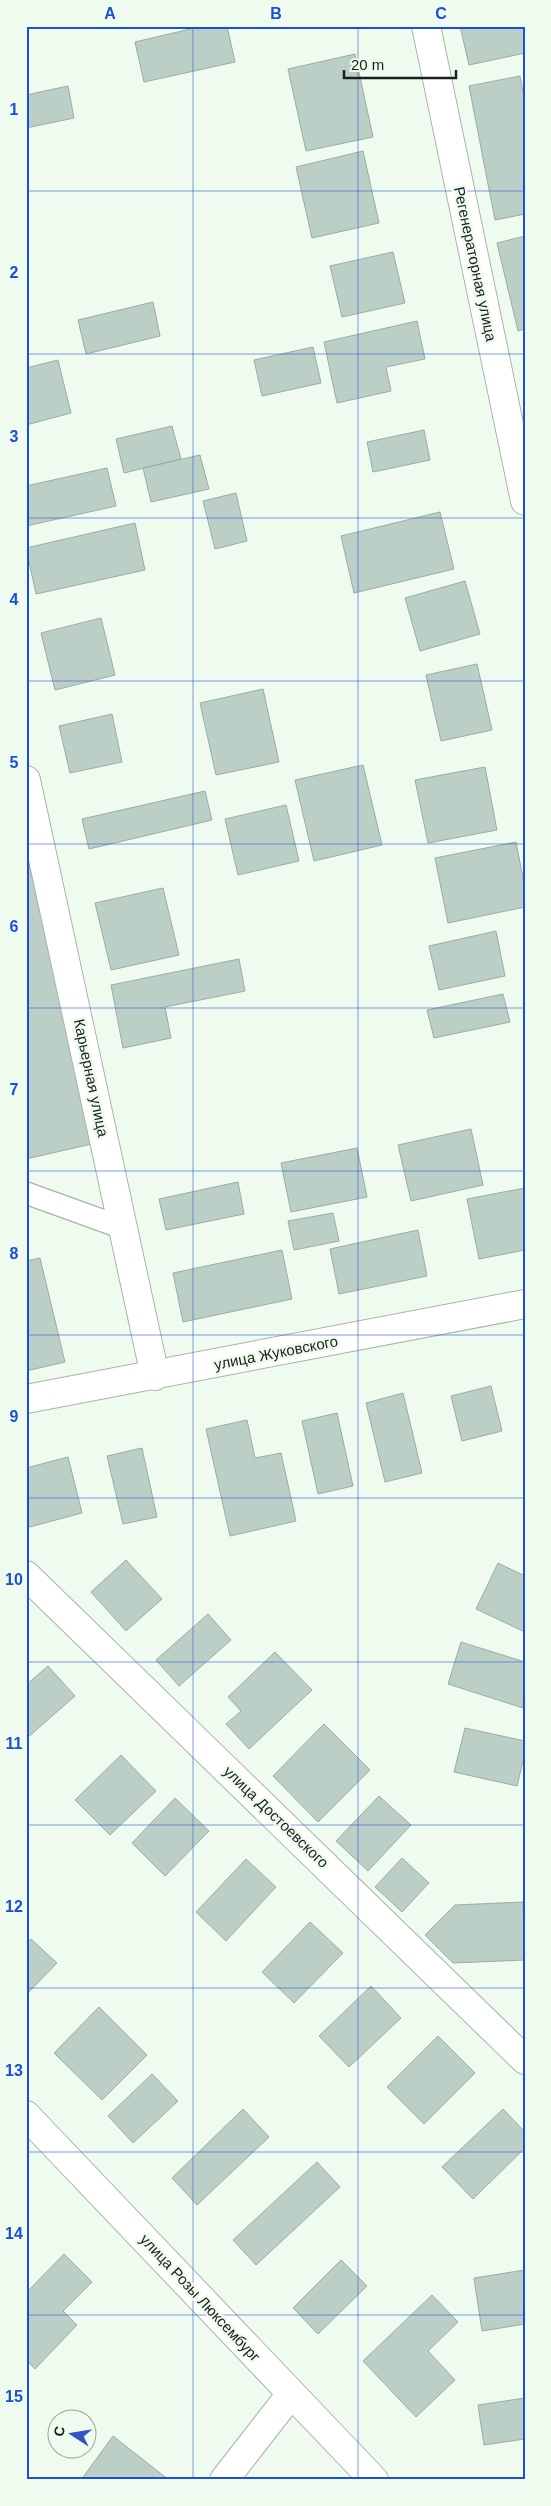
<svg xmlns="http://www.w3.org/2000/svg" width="551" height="2506" font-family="Arial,sans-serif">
  <rect width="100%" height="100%" fill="#eefbee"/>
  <!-- building -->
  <path fill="#bccfc7" stroke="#9aada5" d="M203 26H227L235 62 144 82 135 42Z
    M460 26H525V53L469 65Z
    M355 54 373 137 306 151 288 69Z
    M520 76 525 103V214L495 220 469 86Z
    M68 86 74 118 26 128V95Z
    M363 151 379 223 312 238 296 167Z
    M525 236V329L518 331 497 243Z
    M393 252 405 303 342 317 330 266Z
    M153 302 160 336 86 354 78 320Z
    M417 321 425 359 386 367 391 391 337 403 324 342Z
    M313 347 321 383 262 396 254 360Z
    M58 360 71 413 26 425V368Z
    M172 426 181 459 124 473 116 439Z
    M424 430 430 460 373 472 367 442Z
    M200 455 209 489 151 502 143 468Z
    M107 468 116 506 26 526V486Z
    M236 493 247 541 215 549 203 501Z
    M440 512 454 569 354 593 341 536Z
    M135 523 145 570 36 594 26 548Z
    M465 581 480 634 420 651 405 598Z
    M101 618 115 675 55 690 41 633Z
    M477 664 492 730 441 741 426 675Z
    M263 689 279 762 216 775 200 703Z
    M112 714 122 762 70 773 59 726Z
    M363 765 382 845 314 861 295 780Z
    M485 767 497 830 428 843 415 780Z
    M205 791 212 820 89 849 82 819Z
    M286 805 299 861 238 875 225 819Z
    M516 842 525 888V907L448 923 435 858Z
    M26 852 96 1143 26 1159Z
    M163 888 179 955 111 970 95 903Z
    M496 931 505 976 439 990 429 946Z
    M239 959 245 991 165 1007 171 1038 123 1048 111 985Z
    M503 994 510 1022 434 1038 427 1010Z
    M471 1129 483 1185 411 1201 398 1145Z
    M357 1148 367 1197 291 1212 281 1163Z
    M238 1182 244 1214 166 1230 159 1199Z
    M525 1188V1250L479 1259 467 1199Z
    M333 1213 339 1241 294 1250 288 1221Z
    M418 1230 427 1276 339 1294 330 1249Z
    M282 1250 292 1299 183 1322 173 1273Z
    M40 1258 65 1362 26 1371V1261Z
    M491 1386 502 1431 462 1441 451 1396Z
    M403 1393 422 1473 385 1482 366 1403Z
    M337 1413 353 1486 318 1494 302 1421Z
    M247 1420 255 1458 281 1453 296 1521 230 1536 206 1429Z
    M142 1448 157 1517 123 1524 107 1456Z
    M68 1457 82 1513 26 1528V1468Z
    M126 1560 162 1599 126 1631 91 1592Z
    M498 1563 525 1576V1632L476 1609Z
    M208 1614 231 1640 179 1686 156 1660Z
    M461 1642 525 1662 523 1708 448 1684Z
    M275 1652 312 1690 249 1749 226 1724 241 1711 228 1697Z
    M48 1666 75 1696 26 1739V1685Z
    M324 1724 370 1770 318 1822 273 1776Z
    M465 1728 525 1741V1753L517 1786 454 1772Z
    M121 1755 156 1791 110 1835 75 1800Z
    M379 1796 411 1825 368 1871 336 1841Z
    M175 1798 209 1831 165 1876 132 1843Z
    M402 1858 429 1883 402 1912 375 1887Z
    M246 1859 276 1887 226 1941 196 1912Z
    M523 1902 525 1960 453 1963 425 1935 455 1905Z
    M310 1922 343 1953 294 2003 262 1972Z
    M31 1939 57 1963 26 1995V1944Z
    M371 1986 401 2018 349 2067 319 2036Z
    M99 2007 147 2055 102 2100 54 2053Z
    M438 2036 475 2073 424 2124 387 2087Z
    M152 2074 178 2101 133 2143 108 2116Z
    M243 2109 269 2137 197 2205 172 2178Z
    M503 2109 525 2132V2148L473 2199 442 2167Z
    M317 2162 340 2187 256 2265 233 2240Z
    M64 2254 92 2282 63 2311 77 2325 35 2369 26 2360V2293Z
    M341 2260 367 2286 318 2334 293 2308Z
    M525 2270V2324L482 2331 474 2278Z
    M432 2295 458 2322 428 2351 455 2380 416 2417 363 2361Z
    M525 2398V2439L484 2445 478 2405Z
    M113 2436 169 2480H81Z"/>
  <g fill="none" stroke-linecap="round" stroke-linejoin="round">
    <!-- service casing -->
    <g stroke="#a8b5a8" stroke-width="24">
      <path id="service" d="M26 1193 123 1228"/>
    </g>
    <!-- minor casing -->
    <g stroke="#a8b5a8" stroke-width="30">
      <path id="minor" d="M426 26 525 501
        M26 780 155 1376
        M26 1399 525 1304
        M26 1575 525 2060
        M224 2480 291 2394"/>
    </g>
    <!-- tertiary casing -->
    <g stroke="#a8b5a8" stroke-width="30">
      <path id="tertiary" d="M26 2115 374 2480"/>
    </g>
    <!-- service -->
    <use href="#service" stroke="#fff" stroke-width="21"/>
    <!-- minor -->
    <use href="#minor" stroke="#fff" stroke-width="28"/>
    <!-- tertiary -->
    <use href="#tertiary" stroke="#fff" stroke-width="28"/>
  </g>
  <!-- grid -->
  <path fill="none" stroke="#1d4ed8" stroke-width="1" stroke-opacity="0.55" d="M193 26V2480M358 26V2480M26 191H525M26 354H525M26 518H525M26 681H525M26 844H525M26 1008H525M26 1171H525M26 1335H525M26 1498H525M26 1662H525M26 1825H525M26 1988H525M26 2152H525M26 2315H525"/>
  <g text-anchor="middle" stroke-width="5" stroke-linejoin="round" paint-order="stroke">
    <!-- street labels -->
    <g font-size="15" fill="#1c201c" stroke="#eefbee">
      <text transform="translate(475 264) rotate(78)" y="5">Регенераторная улица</text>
      <text transform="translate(91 1078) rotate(78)" y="5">Карьерная улица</text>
      <text transform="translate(276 1353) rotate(-11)" y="5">улица Жуковского</text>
      <text transform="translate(276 1817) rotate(44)" y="5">улица Достоевского</text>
      <text transform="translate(200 2298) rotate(47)" y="5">улица Розы Люксембург</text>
    </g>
  </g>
  <!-- border -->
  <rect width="551" height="2506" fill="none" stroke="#eefbee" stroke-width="55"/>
  <!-- north arrow -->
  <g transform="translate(72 2434) rotate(282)"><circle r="24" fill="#eefbee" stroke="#9aa39a"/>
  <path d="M0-4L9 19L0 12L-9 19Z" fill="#3554c5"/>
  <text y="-8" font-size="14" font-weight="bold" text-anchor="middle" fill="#1c201c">С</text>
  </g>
  <!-- scale -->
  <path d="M344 70v8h112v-8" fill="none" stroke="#1c201c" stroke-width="2.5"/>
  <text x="351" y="70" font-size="15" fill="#1c201c" stroke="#eefbee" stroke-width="4" paint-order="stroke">20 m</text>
  <rect x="28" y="28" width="496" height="2450" fill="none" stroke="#1d4ed8" stroke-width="2"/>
  <g font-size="16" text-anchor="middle" font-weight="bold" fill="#1d4ed8">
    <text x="110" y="19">A</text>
    <text x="276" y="19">B</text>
    <text x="441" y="19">C</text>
    <text x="14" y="115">1</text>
    <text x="14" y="278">2</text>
    <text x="14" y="442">3</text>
    <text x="14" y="605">4</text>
    <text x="14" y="768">5</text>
    <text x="14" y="932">6</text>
    <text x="14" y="1095">7</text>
    <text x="14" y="1259">8</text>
    <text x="14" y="1422">9</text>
    <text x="14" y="1585">10</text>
    <text x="14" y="1749">11</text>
    <text x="14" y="1912">12</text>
    <text x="14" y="2076">13</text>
    <text x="14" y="2239">14</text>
    <text x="14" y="2402">15</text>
  </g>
</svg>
